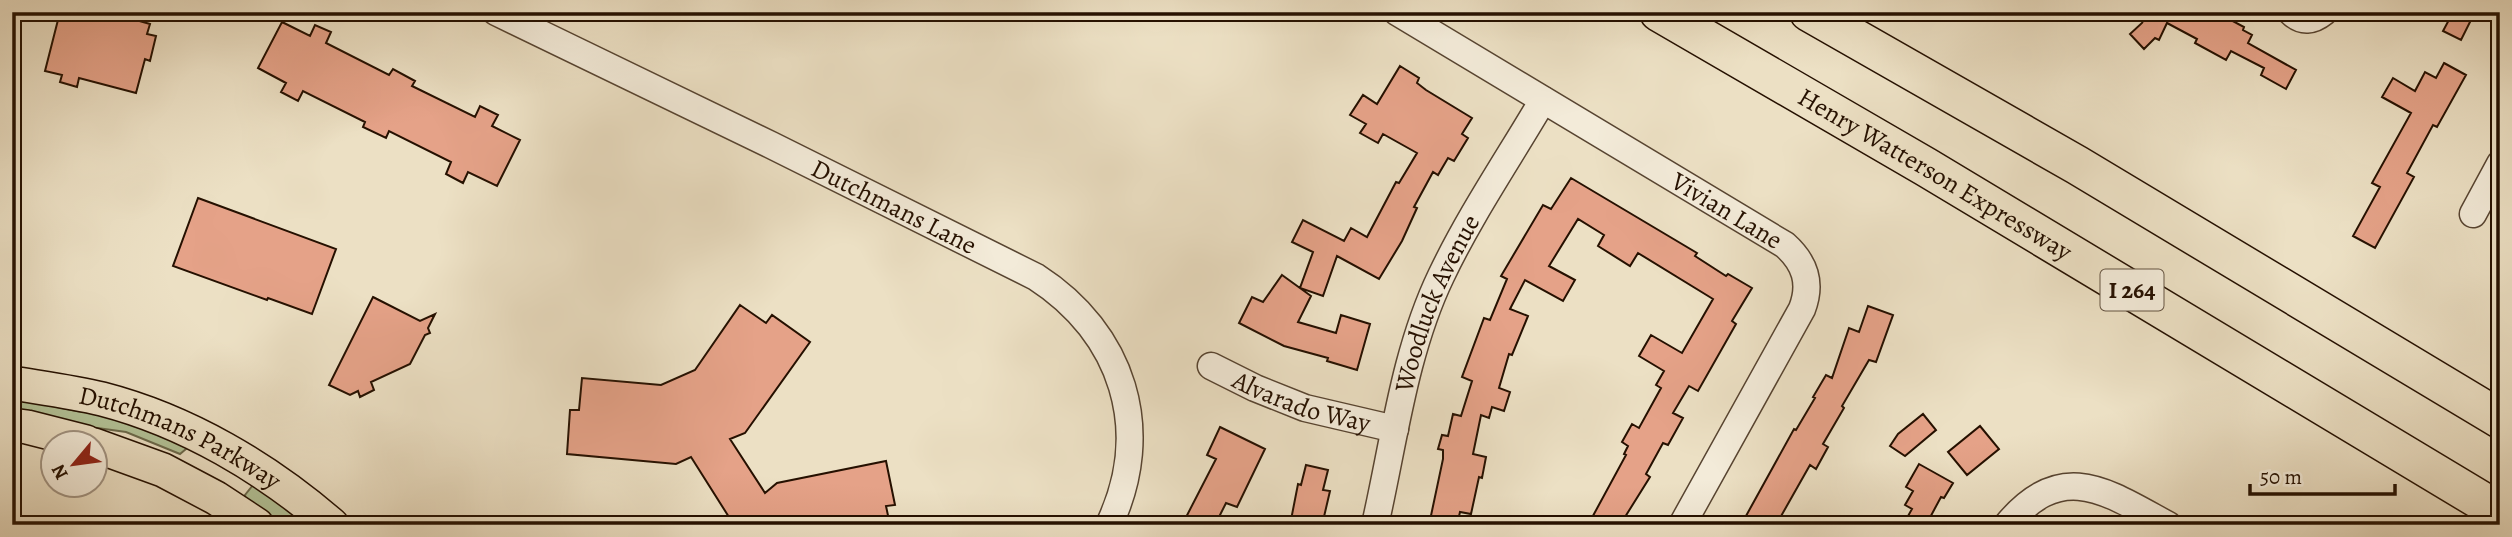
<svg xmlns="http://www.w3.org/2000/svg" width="2512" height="537" font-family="Alegreya,serif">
  <rect width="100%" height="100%" fill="#ece0c4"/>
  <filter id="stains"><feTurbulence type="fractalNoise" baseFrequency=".00286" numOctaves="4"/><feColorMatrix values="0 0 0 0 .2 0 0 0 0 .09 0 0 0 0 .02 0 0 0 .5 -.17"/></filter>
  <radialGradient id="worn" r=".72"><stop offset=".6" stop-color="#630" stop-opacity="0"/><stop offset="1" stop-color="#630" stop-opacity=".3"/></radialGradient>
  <!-- green -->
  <path fill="#b3c398" stroke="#6c6a4c" stroke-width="2" d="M12 398 77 411 114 416 187 445 186 449 180 454 126 432 83 426 12 412Z
    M253 485 315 525H277L246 502 245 495Z"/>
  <!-- building -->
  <path fill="#e5a288" stroke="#251000" stroke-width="2" d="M60 12H131L129 18 150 24 147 34 156 36 150 61 145 59 136 93 79 78 77 87 60 82 62 75 45 71Z
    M2148 12H2216L2244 27 2243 30 2252 35 2248 43 2296 70 2286 89 2261 75 2264 68 2231 51 2226 60 2195 43 2197 39 2167 23 2159 40 2155 38 2144 49 2130 34 2142 23Z
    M2457 12H2475L2461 40 2443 31 2451 16 2454 18Z
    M282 22 310 36 315 25 331 32 326 43 389 75 393 69 415 81 412 86 475 117 480 106 498 115 492 126 520 140 497 186 468 172 463 183 446 174 451 162 389 131 386 138 363 127 365 122 303 91 298 101 281 92 286 83 258 68Z
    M2444 63 2466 75 2437 127 2433 125 2407 173 2414 177 2375 248 2353 236 2380 187 2372 183 2411 113 2382 97 2393 78 2415 91 2425 72 2436 78Z
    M1400 66 1419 78 1417 83 1426 90 1472 118 1462 134 1468 138 1454 161 1448 158 1438 175 1433 172 1414 207 1417 208 1402 241 1379 279 1337 256 1323 296 1300 288 1313 252 1292 242 1303 220 1344 241 1351 228 1367 237 1396 182 1399 183 1417 153 1383 134 1378 143 1360 133 1366 124 1350 115 1363 95 1377 104Z
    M1571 178 1697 253 1695 256 1726 276 1728 274 1752 288 1732 321 1736 324 1698 391 1689 386 1673 413 1683 418 1668 445 1663 443 1646 474 1650 477 1620 525H1588L1626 455 1624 454 1628 446 1622 442 1632 424 1639 428 1661 388 1656 385 1664 371 1639 356 1651 335 1682 353 1713 299 1638 253 1630 266 1598 246 1604 235 1578 219 1549 266 1575 280 1563 301 1525 280 1510 309 1528 316 1512 355 1509 354 1499 388 1510 392 1504 411 1492 407 1489 418 1481 415 1473 454 1486 457 1482 478 1479 477 1471 514 1460 512 1457 525H1429L1443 459V450L1438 449 1442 435 1448 436 1453 414 1461 416 1472 381 1462 377 1484 318 1490 320 1507 279 1501 276 1543 205 1551 209Z
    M198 198 336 249 312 314 268 298 267 300 173 266Z
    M1282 275 1311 296 1298 322 1336 333 1341 315 1370 324 1357 370 1327 361 1328 358 1284 346 1239 323 1252 297 1263 302Z
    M373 297 420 321 435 314 428 328 430 333 425 335 410 364 371 382 374 390 360 397 358 391 350 395 329 385Z
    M740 305 766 323 772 315 810 342 745 433 730 439 765 493 777 483 886 461 895 505 886 506 890 525H734L691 457 676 464 567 454 570 410H579L582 378 661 385 695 370Z
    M1868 306 1893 315 1876 362 1869 360 1842 406 1844 408 1823 444 1828 447 1816 469 1810 465 1776 525H1741L1794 429 1796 430 1815 398 1813 397 1826 375 1832 378 1849 328 1859 332Z
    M1923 414 1936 430 1905 456 1890 446 1898 434Z
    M1980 426 1999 449 1967 475 1948 452Z
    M1220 427 1265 449 1237 507 1226 503 1215 525H1182L1216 459 1207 455Z
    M1919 464 1953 483 1944 498 1941 497 1926 525H1903L1912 509 1905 505 1913 491 1906 487Z
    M1306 465 1328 470 1323 490 1330 491 1323 521 1319 520 1318 525H1290L1298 484 1301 485Z"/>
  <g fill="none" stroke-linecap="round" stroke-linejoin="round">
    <!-- minor casing -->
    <g stroke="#574431" stroke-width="29">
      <g id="minor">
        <path id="s1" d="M496 12 771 145 1036 277C1123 333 1154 430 1109 525"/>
        <path id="s2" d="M1397 12 1785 245C1805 263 1812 283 1802 309L1682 525"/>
        <path d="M2291 12C2302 23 2313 21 2324 12"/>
        <path d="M2473 214 2500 164"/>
        <path id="s3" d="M1211 366 1255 388 1305 408 1395 429"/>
        <path id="s4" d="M1375 525C1394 442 1404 353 1441 276 1470 215 1509 158 1543 100"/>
        <path d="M2007 525C2062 458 2107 492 2168 525"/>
      </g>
    </g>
    <!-- major casing -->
    <g stroke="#251000" stroke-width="36">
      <g id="major">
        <path id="s5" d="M12 383C42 388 73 392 102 399 187 421 266 468 332 525"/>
        <path d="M12 425 27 427 86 442"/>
        <path d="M94 445 163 470 216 498 257 525"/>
      </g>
    </g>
    <!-- highway casing -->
    <g stroke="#251000" stroke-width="41">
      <g id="highway">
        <path id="s6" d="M1659 12 1926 167 2500 512"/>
        <path d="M1809 12 2077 165 2500 419"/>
      </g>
    </g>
    <!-- minor -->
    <use href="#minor" stroke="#f3ebd9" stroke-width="26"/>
    <!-- major -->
    <use href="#major" stroke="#ece0c4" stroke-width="33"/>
    <!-- highway -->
    <use href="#highway" stroke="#ece0c4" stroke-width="38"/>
  </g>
  <g text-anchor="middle" stroke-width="5" stroke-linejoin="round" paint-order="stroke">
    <!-- shield labels -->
    <rect fill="#f3ebd9" stroke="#635241" stroke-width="2" x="2100.5" y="269.5" width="63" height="41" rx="5"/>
    <g font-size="24" font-weight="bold" fill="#251000">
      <text x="2132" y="298">I 264</text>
    </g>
    <!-- street labels -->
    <g font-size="26" fill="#251000" stroke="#f3ebd9">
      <text dy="9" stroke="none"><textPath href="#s6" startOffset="320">Henry Watterson Expressway</textPath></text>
      <text dy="9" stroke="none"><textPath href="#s1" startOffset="443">Dutchmans Lane</textPath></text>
      <text dy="9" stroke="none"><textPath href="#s2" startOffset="385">Vivian Lane</textPath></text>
      <text dy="9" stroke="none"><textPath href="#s4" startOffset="231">Woodluck Avenue</textPath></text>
      <text dy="9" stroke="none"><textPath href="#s3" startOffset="98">Alvarado Way</textPath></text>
      <text dy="9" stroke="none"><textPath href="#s5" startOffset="178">Dutchmans Parkway</textPath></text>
    </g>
  </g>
  <!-- margin -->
  <rect width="2512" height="537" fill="none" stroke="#ece0c4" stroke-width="42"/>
  <rect x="14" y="14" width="2484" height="509" fill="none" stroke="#251000" stroke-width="3.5"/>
  <rect x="21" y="21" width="2470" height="495" fill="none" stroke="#251000" stroke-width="2"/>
  <!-- north arrow -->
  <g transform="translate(74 464) rotate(241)"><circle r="33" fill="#f3ebd9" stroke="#a19382" stroke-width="2"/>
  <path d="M0-5L12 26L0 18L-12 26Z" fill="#8f2418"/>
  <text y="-10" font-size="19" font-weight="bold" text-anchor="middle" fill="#251000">N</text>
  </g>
  <!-- scale -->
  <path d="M2250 484v10h145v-10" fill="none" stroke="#251000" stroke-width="3.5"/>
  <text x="2260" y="484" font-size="21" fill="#251000" stroke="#f3ebd9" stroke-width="5" paint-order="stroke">50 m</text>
  <rect width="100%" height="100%" filter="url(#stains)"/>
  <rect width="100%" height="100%" fill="url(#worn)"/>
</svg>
